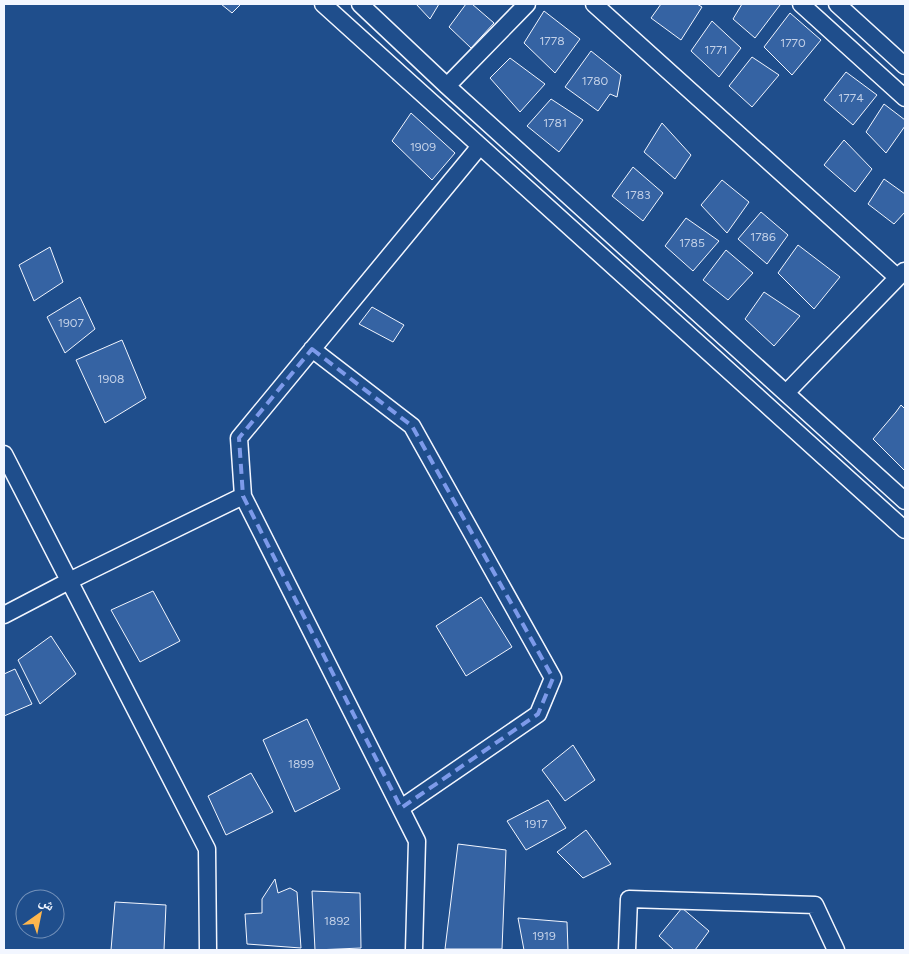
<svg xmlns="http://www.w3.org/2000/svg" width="909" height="954" font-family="Figtree,'Noto Naskh Arabic',sans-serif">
  <rect width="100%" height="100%" fill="#1f4e8c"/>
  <!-- building -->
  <path fill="#3563a3" stroke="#f2f6ff" d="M221 4H241L232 13Z
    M416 4H439L430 19Z
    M466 4H472L494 23 471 48 449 27Z
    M661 4H697L702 7 681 40 651 18Z
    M742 4H777L780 5 755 38 733 19Z
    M544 11 580 39 555 73 524 43Z
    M790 13 821 40 792 75 764 47Z
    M712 21 741 48 719 77 691 51Z
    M591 51 621 75 617 97 610 94 598 111 565 87Z
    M752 57 779 75 752 107 729 86Z
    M510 58 545 84 520 112 490 78Z
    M846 72 877 95 853 125 824 100Z
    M551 99 583 120 559 152 527 126Z
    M884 104 905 120V126L886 153 866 132Z
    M411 113 455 153 432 180 392 141Z
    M662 123 691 155 675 179 644 152Z
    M844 140 872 169 855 192 824 165Z
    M633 167 663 193 643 221 612 196Z
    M884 179 905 194V212L894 224 868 204Z
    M722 180 749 202 727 233 701 205Z
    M761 212 788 235 767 264 738 239Z
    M686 218 719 241 693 271 665 246Z
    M798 245 840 277 814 309 778 273Z
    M50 247 63 282 34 301 19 265Z
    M726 250 753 273 728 300 703 280Z
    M764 292 800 316 774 346 745 319Z
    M80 297 95 329 65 353 47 317Z
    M372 307 404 325 393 342 359 324Z
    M122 340 146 398 105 423 76 360Z
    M901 405 905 409V471L873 439 896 412Z
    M153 591 180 641 140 662 111 610Z
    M481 597 512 647 466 676 436 626Z
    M51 636 76 674 40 704 18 660Z
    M15 669 32 704 4 716V674Z
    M307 719 340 789 295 812 263 740Z
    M573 745 595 780 565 801 542 770Z
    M251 773 273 812 226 835 208 796Z
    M548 800 566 828 526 850 507 821Z
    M586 830 611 864 583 878 557 852Z
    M458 844 506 850 502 949H445Z
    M275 879 278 893 290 888 297 892 301 948 247 944 245 914 262 913V899Z
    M312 891 360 893 361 948 315 950Z
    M115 902 166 905 164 950H111Z
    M682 908 709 931 695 950H674L659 936Z
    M518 918 567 922 568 950H524Z"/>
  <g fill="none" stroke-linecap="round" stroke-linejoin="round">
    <!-- street casing -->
    <g stroke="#f2f6ff" stroke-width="19">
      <path id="street" d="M323 4 905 530
        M360 4 447 86 905 501
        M594 4 897 277
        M801 4 905 98
        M837 4 905 66
        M447 86 527 4
        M312 349 412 426 553 678 538 714 401 808
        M786 393 904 271
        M4 454 207 849 208 950
        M243 496 239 438 480 146
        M4 615 69 581 243 496 417 841 414 950
        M627 950 629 899 815 905 836 950"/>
    </g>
    <!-- street -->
    <use href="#street" stroke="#1f4e8c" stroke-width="16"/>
  </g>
  <!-- marked area -->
  <path fill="none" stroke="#7d9aea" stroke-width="4" stroke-dasharray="10 6" stroke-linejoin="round" d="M312 349 412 426 553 678 538 714 401 808 243 496 239 438Z"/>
  <g text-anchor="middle" stroke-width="4" stroke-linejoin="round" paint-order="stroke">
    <!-- number labels -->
    <g font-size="12" fill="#c3d1e8">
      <text x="552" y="45">1778</text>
      <text x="793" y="47">1770</text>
      <text x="716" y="54">1771</text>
      <text x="595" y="85">1780</text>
      <text x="851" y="102">1774</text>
      <text x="555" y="127">1781</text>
      <text x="423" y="151">1909</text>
      <text x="638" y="199">1783</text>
      <text x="763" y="241">1786</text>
      <text x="692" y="247">1785</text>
      <text x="71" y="327">1907</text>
      <text x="111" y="383">1908</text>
      <text x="301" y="768">1899</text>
      <text x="536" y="828">1917</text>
      <text x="337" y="925">1892</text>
      <text x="544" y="940">1919</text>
    </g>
  </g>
  <!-- border -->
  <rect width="909" height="954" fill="none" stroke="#f2f6ff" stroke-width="10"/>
  <!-- north arrow -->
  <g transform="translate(40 914) rotate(33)"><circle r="24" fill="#1f4e8c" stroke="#7391ba"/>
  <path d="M0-4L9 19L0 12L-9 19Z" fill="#ffb74d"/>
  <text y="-8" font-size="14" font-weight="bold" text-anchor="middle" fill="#f2f6ff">ش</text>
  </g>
</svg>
